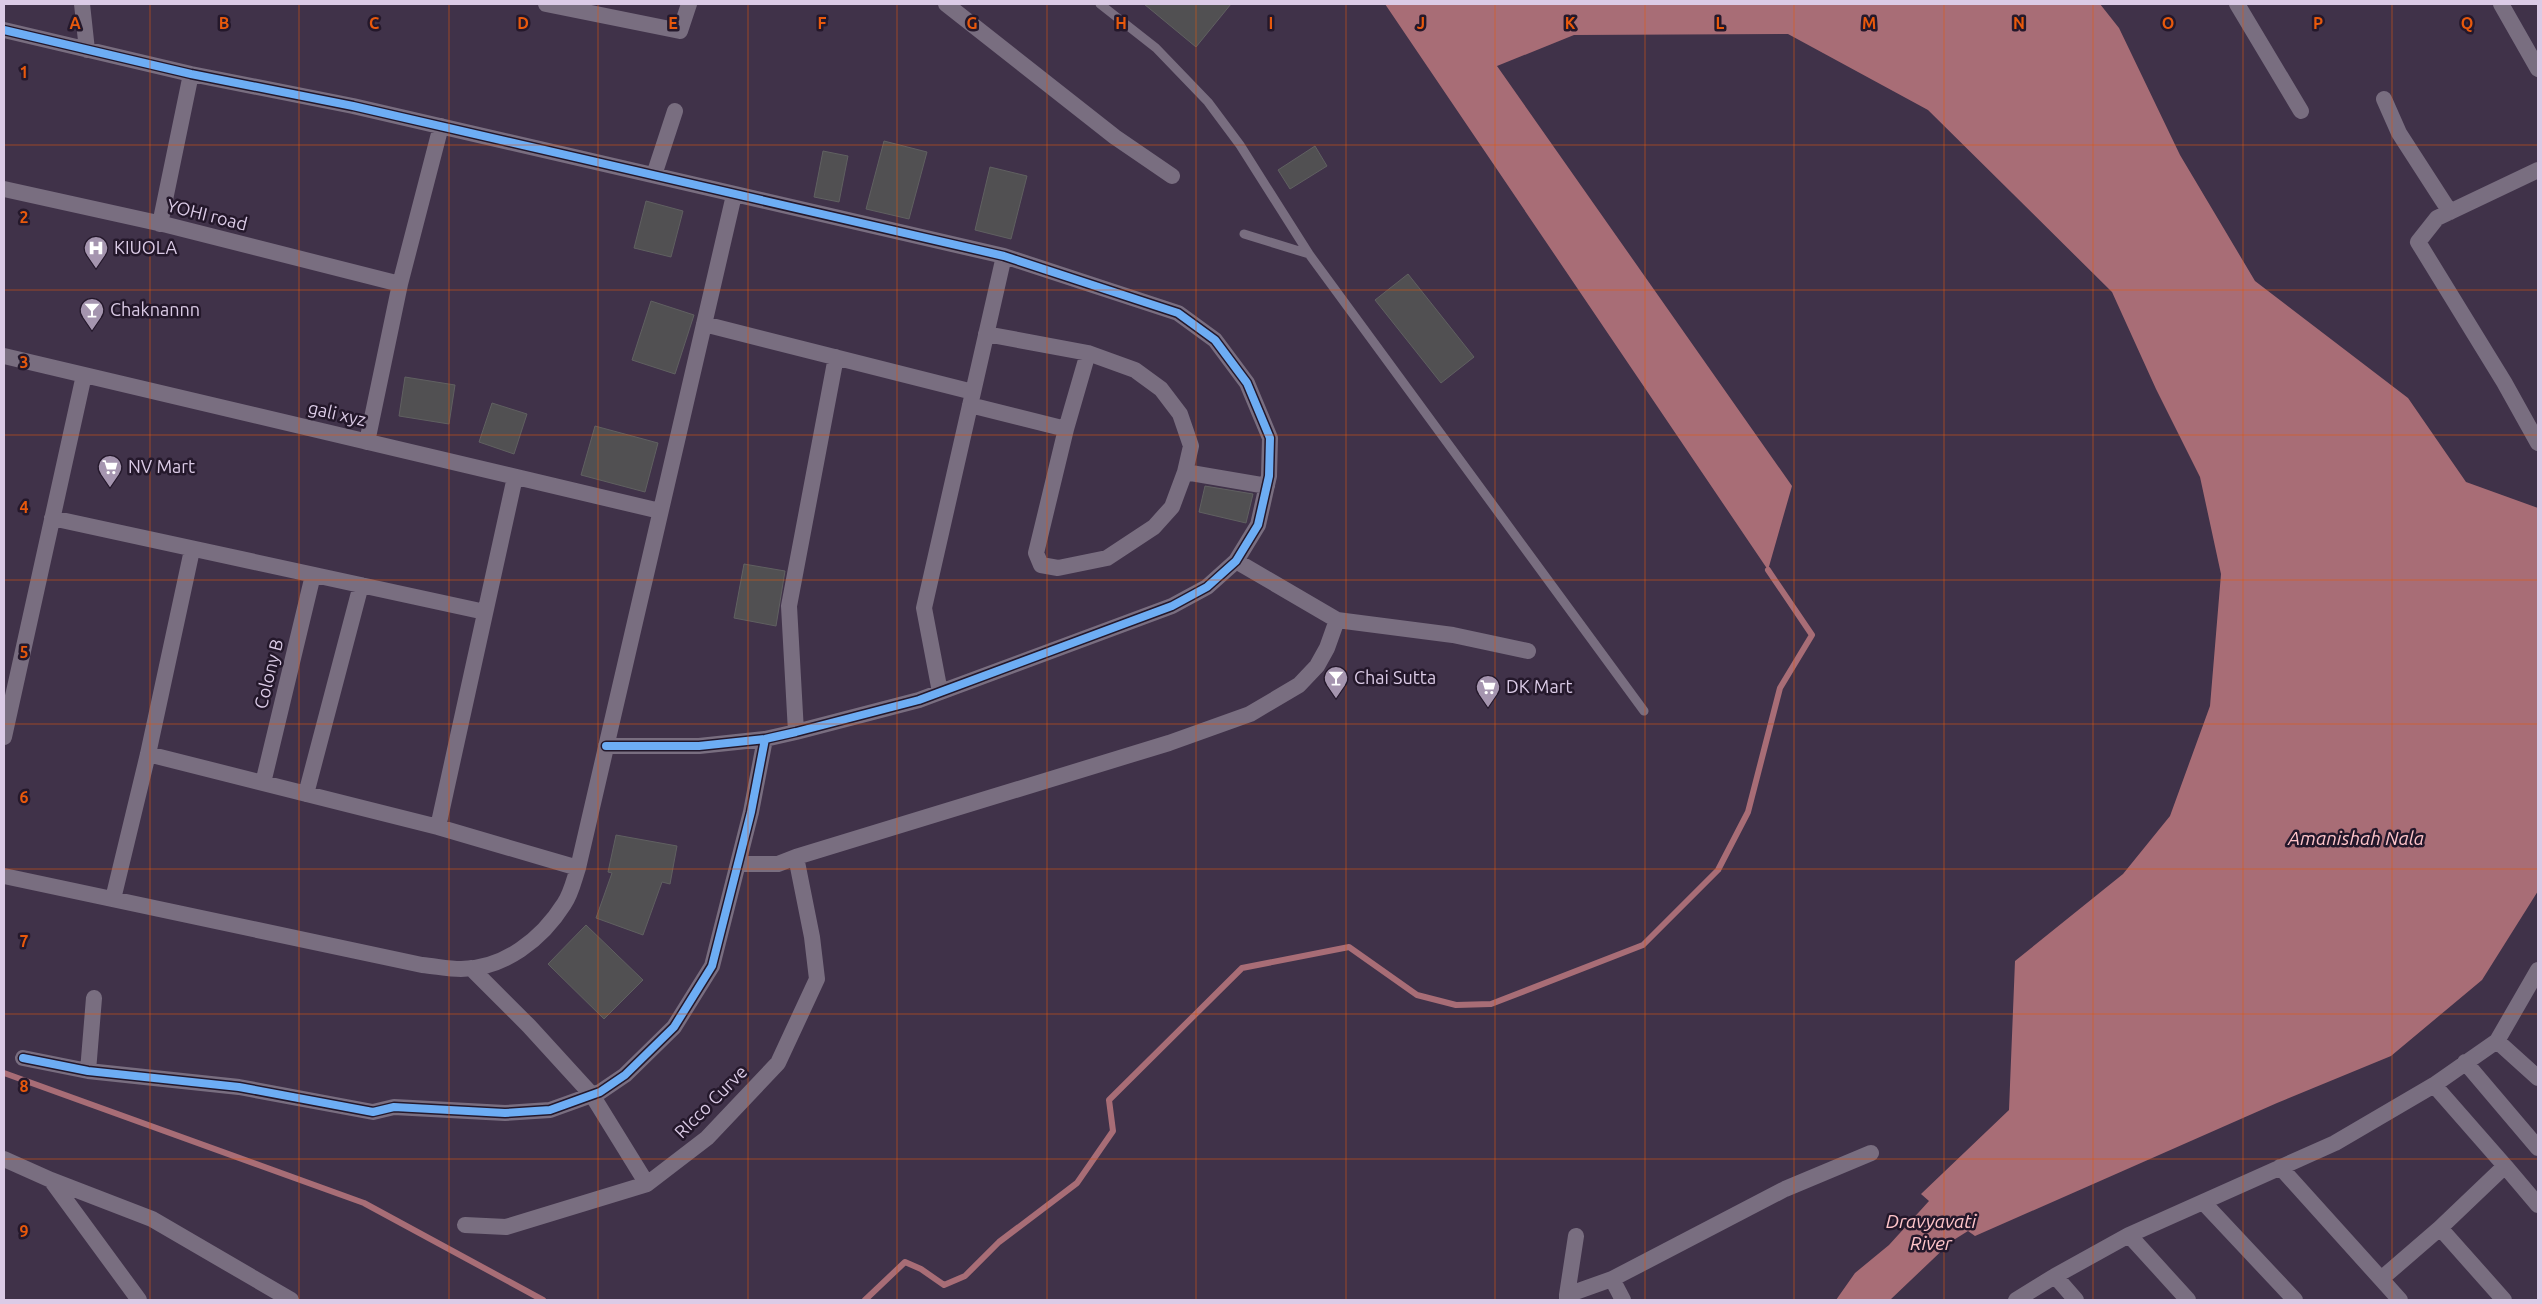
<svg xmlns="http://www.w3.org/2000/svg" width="2542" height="1304" font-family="Ubuntu,sans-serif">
  <rect width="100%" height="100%" fill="#403249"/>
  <!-- water -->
  <path fill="#a86d76" d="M1385 4H2100L2119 28 2180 155 2255 281 2408 398 2466 482 2538 508V891L2482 980 2391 1056 2277 1103 1975 1236 1968 1231 1952 1241 1890 1300H1836L1855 1273 1889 1245 1929 1201 1921 1194 2009 1110 2015 961 2123 874 2170 816 2210 706 2221 574 2200 477 2156 389 2112 292 1928 110 1788 34 1574 35 1497 66 1792 486 1768 570Z"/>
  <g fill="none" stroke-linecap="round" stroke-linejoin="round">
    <!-- stream -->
    <path stroke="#a86d76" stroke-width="6" d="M4 1073 364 1203 543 1300
      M865 1300 905 1262 921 1269 944 1285 965 1276 999 1242 1077 1183 1113 1131 1109 1100 1242 968 1349 947 1417 995 1456 1005 1491 1004 1643 945 1718 870 1748 812 1780 688 1812 635 1768 570"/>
  </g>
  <!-- building -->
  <path fill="#515052" stroke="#606061" d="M1144 4H1231L1196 47Z
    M884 141 927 152 909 219 866 209Z
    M1315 146 1327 166 1290 189 1278 170Z
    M823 151 848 156 839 202 814 197Z
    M990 167 1027 176 1011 239 975 230Z
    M646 201 683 211 671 257 634 248Z
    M1408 274 1474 357 1441 383 1375 300Z
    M651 301 694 315 675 374 632 360Z
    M405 377 455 385 449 424 399 416Z
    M492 403 527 414 514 454 479 442Z
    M595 426 658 443 645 492 581 475Z
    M1205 486 1253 494 1246 523 1199 512Z
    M744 564 785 571 776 626 734 618Z
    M616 835 677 846 670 884 662 882 643 935 596 918 612 873 608 872Z
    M586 925 643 980 604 1019 548 964Z"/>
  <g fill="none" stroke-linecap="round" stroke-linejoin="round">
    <!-- service -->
    <path stroke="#796e80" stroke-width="9" d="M1100 4 1156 48 1208 102 1240 145 1309 254 1644 711
      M1244 234 1309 254"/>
    <!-- minor -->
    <path stroke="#796e80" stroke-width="16" d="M82 4 87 50
      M546 4 680 31 689 4
      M946 4 1115 137 1172 176
      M2237 4 2301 111
      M2501 4 2538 69
      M4 30 191 74 353 106 1004 256 1178 313 1215 340 1247 383 1270 438 1269 476 1258 525 1236 561 1207 587 1172 606 919 700 796 732 765 739 699 746H606
      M2384 99 2399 133 2450 212
      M2538 170 2437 218 2418 242 2504 382 2538 443
      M654 175 675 111
      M4 189 167 225 400 284
      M160 224 191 74
      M704 324 973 392
      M4 356 660 511
      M970 405 1066 429 1036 553 1041 565 1058 568 1107 558 1154 527 1172 507 1185 472 1191 446 1180 414 1161 389 1135 370 1088 353 986 334
      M1066 429 1088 353
      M367 442 400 284 441 126
      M1185 472 1267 486
      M52 518 485 612
      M1236 561 1337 620 1453 635 1528 651
      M940 692 924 608 1004 256
      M796 732 789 606 836 357
      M4 737 84 375
      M148 754 438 827 578 868
      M263 783 313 575
      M306 794 361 585
      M438 827 515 477
      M739 864H778L796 857 1169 743 1250 714 1299 685 1317 666 1327 648 1337 620
      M4 876 422 965C435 966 448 969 461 969 504 969 542 939 564 904 571 894 574 880 578 868L734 195
      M113 899 148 754 192 550
      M471 968 529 1026 592 1095 647 1184
      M2497 1041 2538 1078
      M23 1058 88 1071 239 1087 373 1112 394 1107 505 1113 550 1110 600 1092 625 1075 674 1027 712 966 751 812 765 739
      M2465 1062 2538 1148
      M88 1071 94 998
      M2434 1085 2505 1166
      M4 1159 51 1180 152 1219 291 1300
      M2280 1167 2400 1300
      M51 1180 139 1300
      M2203 1202 2295 1300
      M465 1225 506 1227 647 1184 707 1138 778 1063 817 979 812 937 796 857
      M2440 1228 2504 1300
      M1612 1279 1623 1300
      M2381 1279 2440 1228 2505 1166 2538 1205
      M1567 1295 1576 1236
      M1567 1300V1295L1612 1279 1785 1189 1871 1153
      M2016 1300 2055 1276
      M2076 1300 2055 1276 2129 1235
      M2188 1300 2129 1235 2335 1143 2434 1085 2497 1041 2538 970"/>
    <!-- cycleway casing -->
    <g stroke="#24182b" stroke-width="11">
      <path id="cycleway" d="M4 30 191 74 353 106 1004 256 1178 313 1215 340 1247 383 1270 438 1269 476 1258 525 1236 561 1207 587 1172 606 919 700 796 732 765 739 699 746H606
        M23 1058 88 1071 239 1087 373 1112 394 1107 505 1113 550 1110 600 1092 625 1075 674 1027 712 966 751 812 765 739"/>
    </g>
    <!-- cycleway -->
    <use href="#cycleway" stroke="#6dadf4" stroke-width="8"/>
  </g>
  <!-- grid -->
  <path fill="none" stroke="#e8590c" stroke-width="1" stroke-opacity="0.55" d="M150 4V1300M299 4V1300M449 4V1300M598 4V1300M748 4V1300M897 4V1300M1047 4V1300M1196 4V1300M1346 4V1300M1495 4V1300M1645 4V1300M1794 4V1300M1944 4V1300M2093 4V1300M2243 4V1300M2392 4V1300M4 145H2538M4 290H2538M4 435H2538M4 580H2538M4 724H2538M4 869H2538M4 1014H2538M4 1159H2538"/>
  <!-- icons -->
  <defs>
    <g id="hospital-pin" transform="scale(1.25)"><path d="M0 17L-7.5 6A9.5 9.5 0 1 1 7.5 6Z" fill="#a595af" stroke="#24182b"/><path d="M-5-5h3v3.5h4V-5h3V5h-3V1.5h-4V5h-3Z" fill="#fff"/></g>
    <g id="bar-pin" transform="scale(1.25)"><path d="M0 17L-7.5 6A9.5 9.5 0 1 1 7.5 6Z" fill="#a595af" stroke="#24182b"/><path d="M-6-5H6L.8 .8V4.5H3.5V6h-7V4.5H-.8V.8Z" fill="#fff"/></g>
    <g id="supermarket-pin" transform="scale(1.25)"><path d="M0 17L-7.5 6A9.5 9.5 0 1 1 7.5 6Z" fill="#a595af" stroke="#24182b"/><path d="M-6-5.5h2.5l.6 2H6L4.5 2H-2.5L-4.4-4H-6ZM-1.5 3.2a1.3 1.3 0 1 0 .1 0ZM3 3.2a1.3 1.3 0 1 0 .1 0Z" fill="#fff"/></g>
  </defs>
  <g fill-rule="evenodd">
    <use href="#hospital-pin" x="96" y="248"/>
    <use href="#bar-pin" x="92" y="310"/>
    <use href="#supermarket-pin" x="110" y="467"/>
    <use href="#bar-pin" x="1336" y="678"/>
    <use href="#supermarket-pin" x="1488" y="687"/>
  </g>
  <g text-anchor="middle" stroke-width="5" stroke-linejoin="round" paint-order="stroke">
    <!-- street labels -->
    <g font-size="18" fill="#dbcbe6" stroke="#24182b">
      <text transform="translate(207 215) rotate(14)" y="6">YOHI road</text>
      <text transform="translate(337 414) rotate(13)" y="6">gali xyz</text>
      <text transform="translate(269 674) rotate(-76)" y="6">Colony B</text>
      <text transform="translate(711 1102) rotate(-45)" y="6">RIcco Curve</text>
    </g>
    <!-- poi labels -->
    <g font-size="18" fill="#dbcbe6" stroke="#24182b" text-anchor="start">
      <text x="114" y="254">KIUOLA</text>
      <text x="110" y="316">Chaknannn</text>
      <text x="128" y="473">NV Mart</text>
      <text x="1354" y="684">Chai Sutta</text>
      <text x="1506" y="693">DK Mart</text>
    </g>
    <!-- water labels -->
    <g font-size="19" font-style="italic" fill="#ffc5ca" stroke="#24182b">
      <text x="2356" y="845">Amanishah Nala</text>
      <text x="1931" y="1228">Dravyavati<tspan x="1931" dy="22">River</tspan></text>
    </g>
  </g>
  <g font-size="16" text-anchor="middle" font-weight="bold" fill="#e8590c" stroke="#24182b" stroke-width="5" stroke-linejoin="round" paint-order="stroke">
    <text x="75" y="29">A</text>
    <text x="224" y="29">B</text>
    <text x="374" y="29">C</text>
    <text x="523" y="29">D</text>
    <text x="673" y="29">E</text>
    <text x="822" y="29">F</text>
    <text x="972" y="29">G</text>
    <text x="1121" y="29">H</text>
    <text x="1271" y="29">I</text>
    <text x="1421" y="29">J</text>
    <text x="1570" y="29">K</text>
    <text x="1720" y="29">L</text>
    <text x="1869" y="29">M</text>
    <text x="2019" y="29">N</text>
    <text x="2168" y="29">O</text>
    <text x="2318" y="29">P</text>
    <text x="2467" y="29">Q</text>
    <text x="24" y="78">1</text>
    <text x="24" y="223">2</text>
    <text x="24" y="368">3</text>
    <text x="24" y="513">4</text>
    <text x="24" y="658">5</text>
    <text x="24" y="803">6</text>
    <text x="24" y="947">7</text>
    <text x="24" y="1092">8</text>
    <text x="24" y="1237">9</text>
  </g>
  <!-- border -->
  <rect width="2542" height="1304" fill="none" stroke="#dbcbe6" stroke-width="10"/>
</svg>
